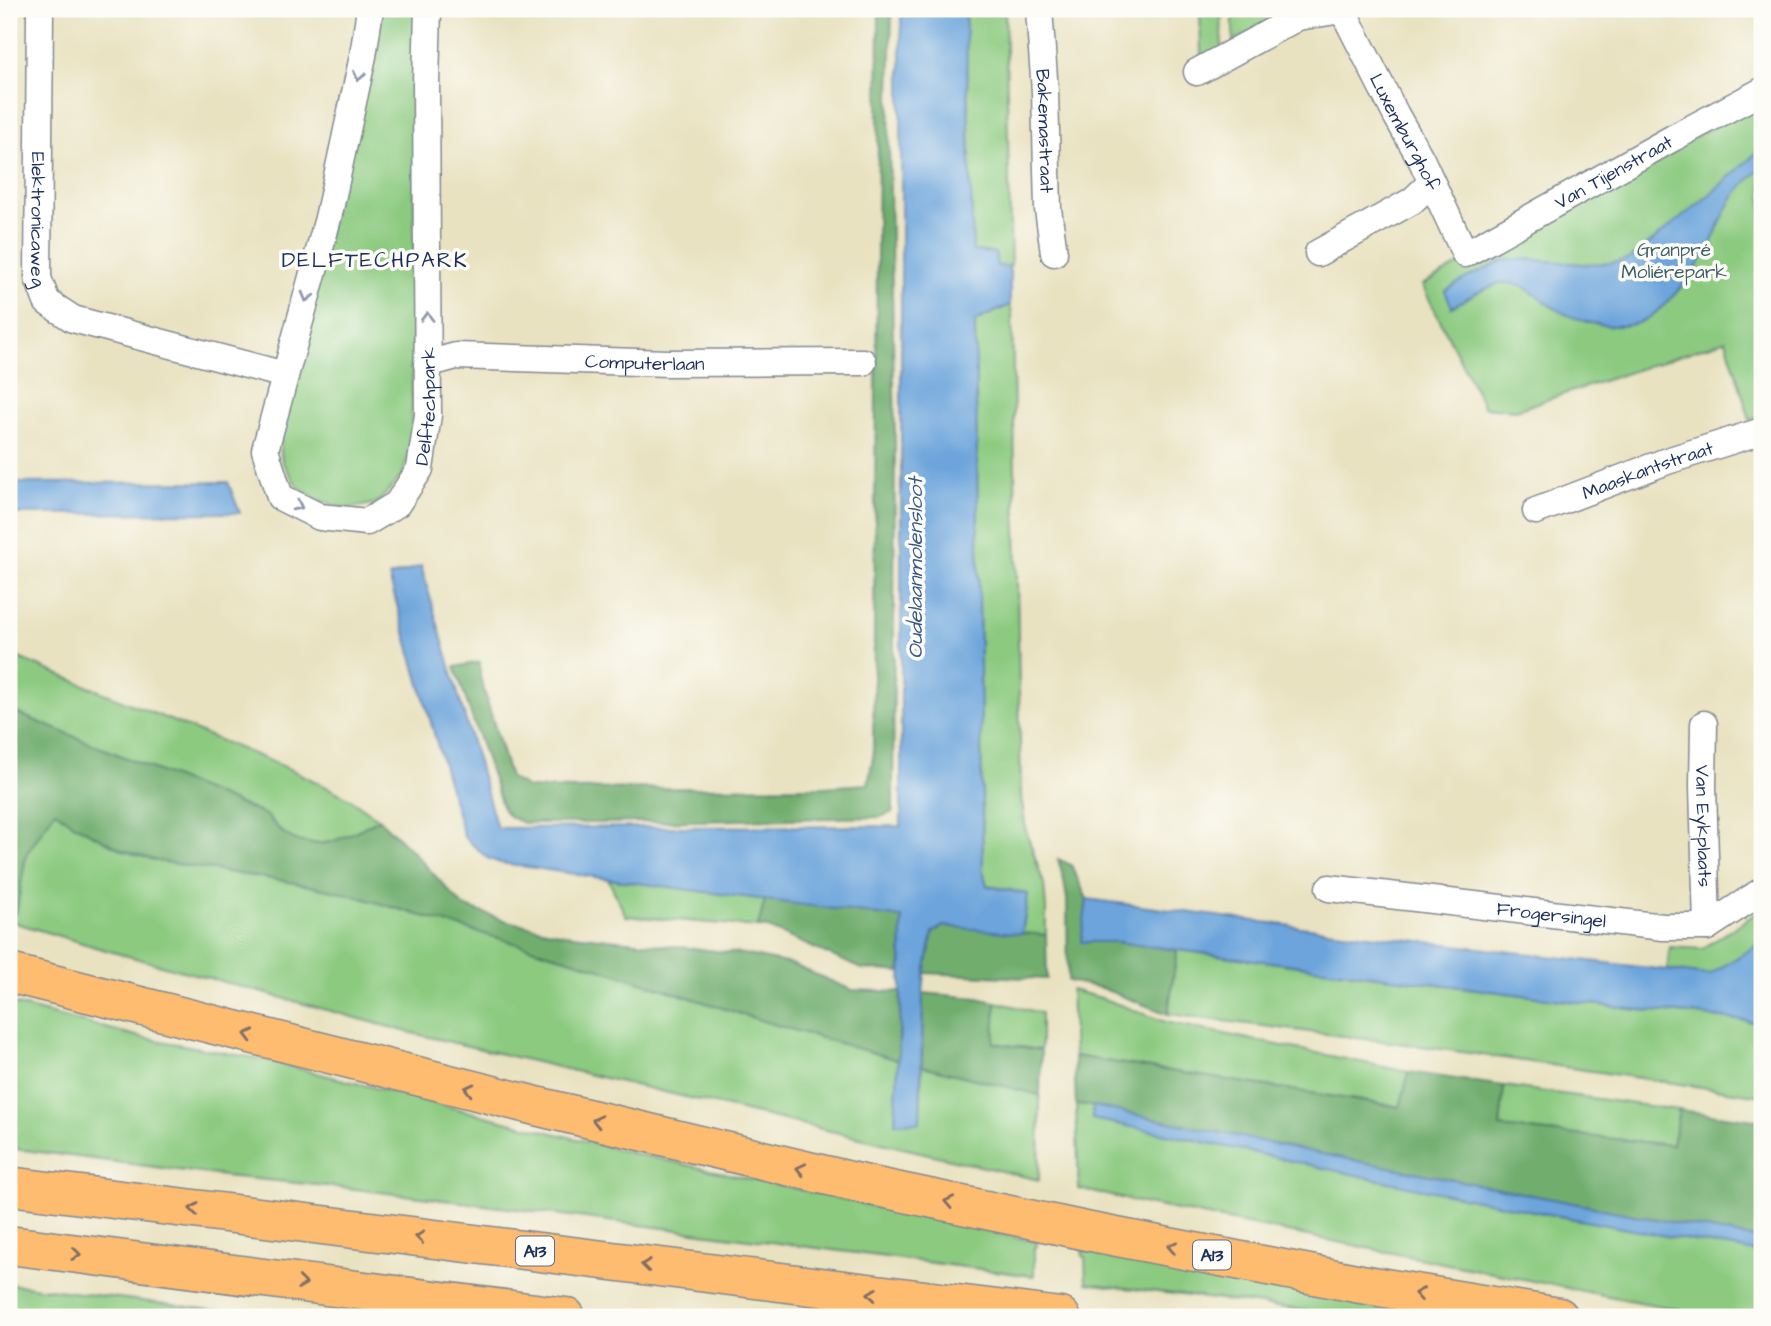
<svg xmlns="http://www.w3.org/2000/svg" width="1771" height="1326" font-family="'Architects Daughter',sans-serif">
  <rect width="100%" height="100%" fill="#fdfcf7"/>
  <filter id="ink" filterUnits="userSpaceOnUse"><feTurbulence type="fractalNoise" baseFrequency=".0143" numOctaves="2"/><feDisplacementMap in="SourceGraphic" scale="14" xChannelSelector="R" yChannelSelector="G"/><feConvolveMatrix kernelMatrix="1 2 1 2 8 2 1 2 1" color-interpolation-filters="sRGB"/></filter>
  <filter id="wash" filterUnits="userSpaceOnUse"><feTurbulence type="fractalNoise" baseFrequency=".00686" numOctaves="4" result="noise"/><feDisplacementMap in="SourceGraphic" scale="28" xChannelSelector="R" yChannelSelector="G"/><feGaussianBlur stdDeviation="1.57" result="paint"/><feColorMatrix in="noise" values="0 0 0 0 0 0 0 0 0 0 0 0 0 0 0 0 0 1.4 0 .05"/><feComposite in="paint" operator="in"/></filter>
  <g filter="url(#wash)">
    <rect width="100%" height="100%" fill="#e9e2c1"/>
    <!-- green -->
    <path fill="#8cca80" stroke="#547c6f" stroke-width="2" fill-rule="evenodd" d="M382 9H416L413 341 411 448 402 476 377 503 347 509 319 500 298 487 282 462 279 437Z
      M965 9H1005L1011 266H997L995 253 973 251Z
      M1200 9H1221L1222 49 1201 56Z
      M1287 12 1233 42V13Z
      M1762 100V416L1750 420 1726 340 1516 410 1484 407 1422 285ZM1489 269 1495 285 1476 293 1452 307 1468 277Z
      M1010 305 1012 313 1021 795 1026 831 1044 884 1046 909V935L1022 934 1028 894 987 885 983 871 975 321Z
      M9 654 292 770 347 797 379 819C349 835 320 856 286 835 279 830 272 822 266 815L9 710Z
      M55 810 75 825 122 850 157 861 285 881 348 894 579 962 766 1022 898 1060 895 1123 920 1122 922 1066 1040 1095 1039 1180 408 1032 109 951 9 921V910L16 914 26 855Z
      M608 879 765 899 758 927 626 916Z
      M1762 909V942L1710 975 1667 970 1670 947 1702 949Z
      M1177 950 1630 1009 1690 1014 1762 1023V1096L1421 1046 1168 1014Z
      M1071 990 1101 998 1166 1022 1409 1072 1401 1107 1074 1056Z
      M996 1002 1041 1013V1050L994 1043Z
      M9 1003 144 1038 265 1060 628 1152 1037 1242V1247H1034V1276L461 1202 347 1188 224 1176 9 1148Z
      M1504 1086 1679 1110 1672 1145 1500 1127Z
      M1076 1105 1093 1106 1092 1119C1165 1133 1237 1149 1310 1165 1460 1198 1611 1225 1762 1253V1317H1722L1628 1300 1147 1204 1079 1189Z
      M1082 1250 1260 1284 1465 1317H1358L1086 1283 1085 1257 1083 1256Z
      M9 1284 267 1317H9Z"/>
    <!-- forest -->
    <path fill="#71ae6e" stroke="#466e66" stroke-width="2" d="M879 9H892L889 143 895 437 893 812 880 817 601 823H523L510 817 503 809 455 667 480 662V677L510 778 528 788 572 789 824 787 868 784 873 758Z
      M9 710 266 815C272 822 279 830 286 835 320 856 349 835 379 819L415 854 463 906 507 921 564 934 743 954 791 964 852 990 901 992 898 1060 766 1022 579 962 348 894 285 881 157 861 122 850 75 825 55 811 26 855 16 914 9 910Z
      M1058 859 1071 865 1087 899 1082 942H1117L1177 950 1168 1014 1101 988 1068 981 1067 899 1064 881Z
      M765 899 902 918 901 972 862 969 768 928 758 927Z
      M943 926 1046 935 1047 979 925 973 933 933Z
      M923 993 977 998 996 1002 994 1043 1041 1050 1040 1095 922 1066Z
      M1074 1056 1400 1107 1409 1072 1504 1086 1500 1127 1672 1145 1679 1110 1762 1121V1240L1317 1153 1094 1106 1076 1105Z"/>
    <!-- water -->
    <path fill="#6ca4db" stroke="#446a9c" stroke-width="2" d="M901 9H965L973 251 995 253 997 266H1008L1010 272V305L975 321 983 871 987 886 1028 894 1022 934 943 926 933 933 925 973 923 993 920 1122 895 1123 901 1006 902 918 608 879 500 863 487 858 464 837 389 577 421 566 497 828 901 826Z
      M1762 148V168C1753 176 1743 184 1736 194 1723 211 1718 232 1707 251 1696 271 1664 311 1643 321 1618 332 1579 323 1556 309 1541 301 1528 285 1510 283 1492 282 1467 298 1452 307L1445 291 1468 277 1504 260 1527 259 1583 264 1610 263 1629 259 1651 242 1708 196Z
      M228 482 240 513 9 514V483Z
      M1087 899 1301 927 1709 975 1762 942V1023L1690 1014 1630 1009 1117 942H1081Z
      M1093 1106 1317 1153 1762 1240V1253C1611 1227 1460 1198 1310 1165 1237 1149 1165 1133 1092 1119Z"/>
  </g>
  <g filter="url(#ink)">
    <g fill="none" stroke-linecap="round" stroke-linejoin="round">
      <!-- minor casing -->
      <g stroke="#828890" stroke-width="29">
        <g id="minor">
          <path id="s1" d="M40 9 38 278 47 302 73 319 285 375"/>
          <path id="s2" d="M370 9 363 56 328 218 265 450 280 497 320 517 367 522 397 504 420 469 428 415 426 83 428 9"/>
          <path id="s3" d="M1039 9 1045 92 1048 209 1054 253"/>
          <path id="s4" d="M1342 9 1396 115 1421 159 1465 254 1673 138 1762 91"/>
          <path d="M1197 72 1298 17 1342 10"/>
          <path d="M1318 253 1412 201 1431 183"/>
          <path id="s5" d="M427 364 456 356 668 363 863 362"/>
          <path id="s6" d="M1536 511 1667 461 1762 431"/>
          <path id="s7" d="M1704 724 1703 786 1707 927"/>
          <path id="s8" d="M1329 888 1663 927H1707L1762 891"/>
        </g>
      </g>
      <!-- motorway casing -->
      <g stroke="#828890" stroke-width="41">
        <path id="motorway" d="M9 973 536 1106 867 1185 1091 1232 1361 1284 1559 1317
          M9 1186 1061 1317
          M9 1245 566 1317"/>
      </g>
      <!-- minor -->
      <use href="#minor" stroke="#fff" stroke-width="26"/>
      <!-- motorway -->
      <use href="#motorway" stroke="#fdbc70" stroke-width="38"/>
    </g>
    <!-- one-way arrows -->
    <defs><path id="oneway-chevron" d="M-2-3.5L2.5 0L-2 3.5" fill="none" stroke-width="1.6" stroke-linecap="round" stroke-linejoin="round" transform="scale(1.75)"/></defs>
    <g stroke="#8d97ae">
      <use href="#oneway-chevron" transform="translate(359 76) rotate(102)"/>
      <use href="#oneway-chevron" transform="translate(307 297) rotate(105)"/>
      <use href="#oneway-chevron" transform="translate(427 317) rotate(-90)"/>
      <use href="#oneway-chevron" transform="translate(298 506) rotate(27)"/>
    </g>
    <g stroke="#816e66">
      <use href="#oneway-chevron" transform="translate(249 1035) rotate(-166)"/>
      <use href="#oneway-chevron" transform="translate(469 1089) rotate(-166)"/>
      <use href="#oneway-chevron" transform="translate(597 1121) rotate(-167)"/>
      <use href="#oneway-chevron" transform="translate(801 1169) rotate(-167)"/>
      <use href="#oneway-chevron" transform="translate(949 1202) rotate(-168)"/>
      <use href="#oneway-chevron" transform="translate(194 1209) rotate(-173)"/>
      <use href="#oneway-chevron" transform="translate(420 1237) rotate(-173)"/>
      <use href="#oneway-chevron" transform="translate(1172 1247) rotate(-169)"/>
      <use href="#oneway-chevron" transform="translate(76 1254) rotate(7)"/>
      <use href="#oneway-chevron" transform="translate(646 1265) rotate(-173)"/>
      <use href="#oneway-chevron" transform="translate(302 1283) rotate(7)"/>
      <use href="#oneway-chevron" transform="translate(872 1294) rotate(-173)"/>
      <use href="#oneway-chevron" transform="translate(1419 1294) rotate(-170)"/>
    </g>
  </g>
  <g text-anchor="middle" stroke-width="7" stroke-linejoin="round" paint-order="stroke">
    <!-- shield labels -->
    <g fill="#fdfcf7" stroke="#5f6c8c" stroke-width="2">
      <rect x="516" y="1236.5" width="38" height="29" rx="5"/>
      <rect x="1193" y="1240.5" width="38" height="29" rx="5"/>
    </g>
    <g font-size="18" font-weight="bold" fill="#1b2f5e">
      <text x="535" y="1257">A13</text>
      <text x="1212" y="1261">A13</text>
    </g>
    <!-- street labels -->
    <g font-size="19" fill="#1b2f5e" stroke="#fdfcf7">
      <text dy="7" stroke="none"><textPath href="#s3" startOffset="122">Bakemastraat</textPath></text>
      <text dy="7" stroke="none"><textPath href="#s4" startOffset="138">Luxemburghof</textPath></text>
      <text dy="7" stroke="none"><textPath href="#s4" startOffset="444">Van Tijenstraat</textPath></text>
      <text dy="7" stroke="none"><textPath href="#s1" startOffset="210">Elektronicaweg</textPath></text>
      <text dy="7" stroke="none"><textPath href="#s5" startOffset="219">Computerlaan</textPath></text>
      <text dy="7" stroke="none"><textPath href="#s2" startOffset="735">Delftechpark</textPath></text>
      <text dy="7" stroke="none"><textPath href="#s6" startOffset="119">Maaskantstraat</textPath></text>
      <text dy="7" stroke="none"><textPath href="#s7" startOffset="102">Van Eykplaats</textPath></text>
      <text dy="7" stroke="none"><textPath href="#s8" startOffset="224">Frogersingel</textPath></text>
    </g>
    <!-- park labels -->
    <g font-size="19" fill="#3d5e68" stroke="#fdfcf7">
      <text x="1674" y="256">Granpré<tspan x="1674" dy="22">Moliérepark</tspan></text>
    </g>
    <!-- neighbourhood labels -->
    <g font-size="21" letter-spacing="2" fill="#1b2f5e" stroke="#fdfcf7">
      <text x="375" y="267">DELFTECHPARK</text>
    </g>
    <!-- water labels -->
    <g font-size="21" font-style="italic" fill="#37588a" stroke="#fdfcf7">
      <text transform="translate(915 568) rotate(-90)" y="7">Oudelaanmolensloot</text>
    </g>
  </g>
  <!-- margin -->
  <rect width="1771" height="1326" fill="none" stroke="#fdfcf7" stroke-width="35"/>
</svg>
